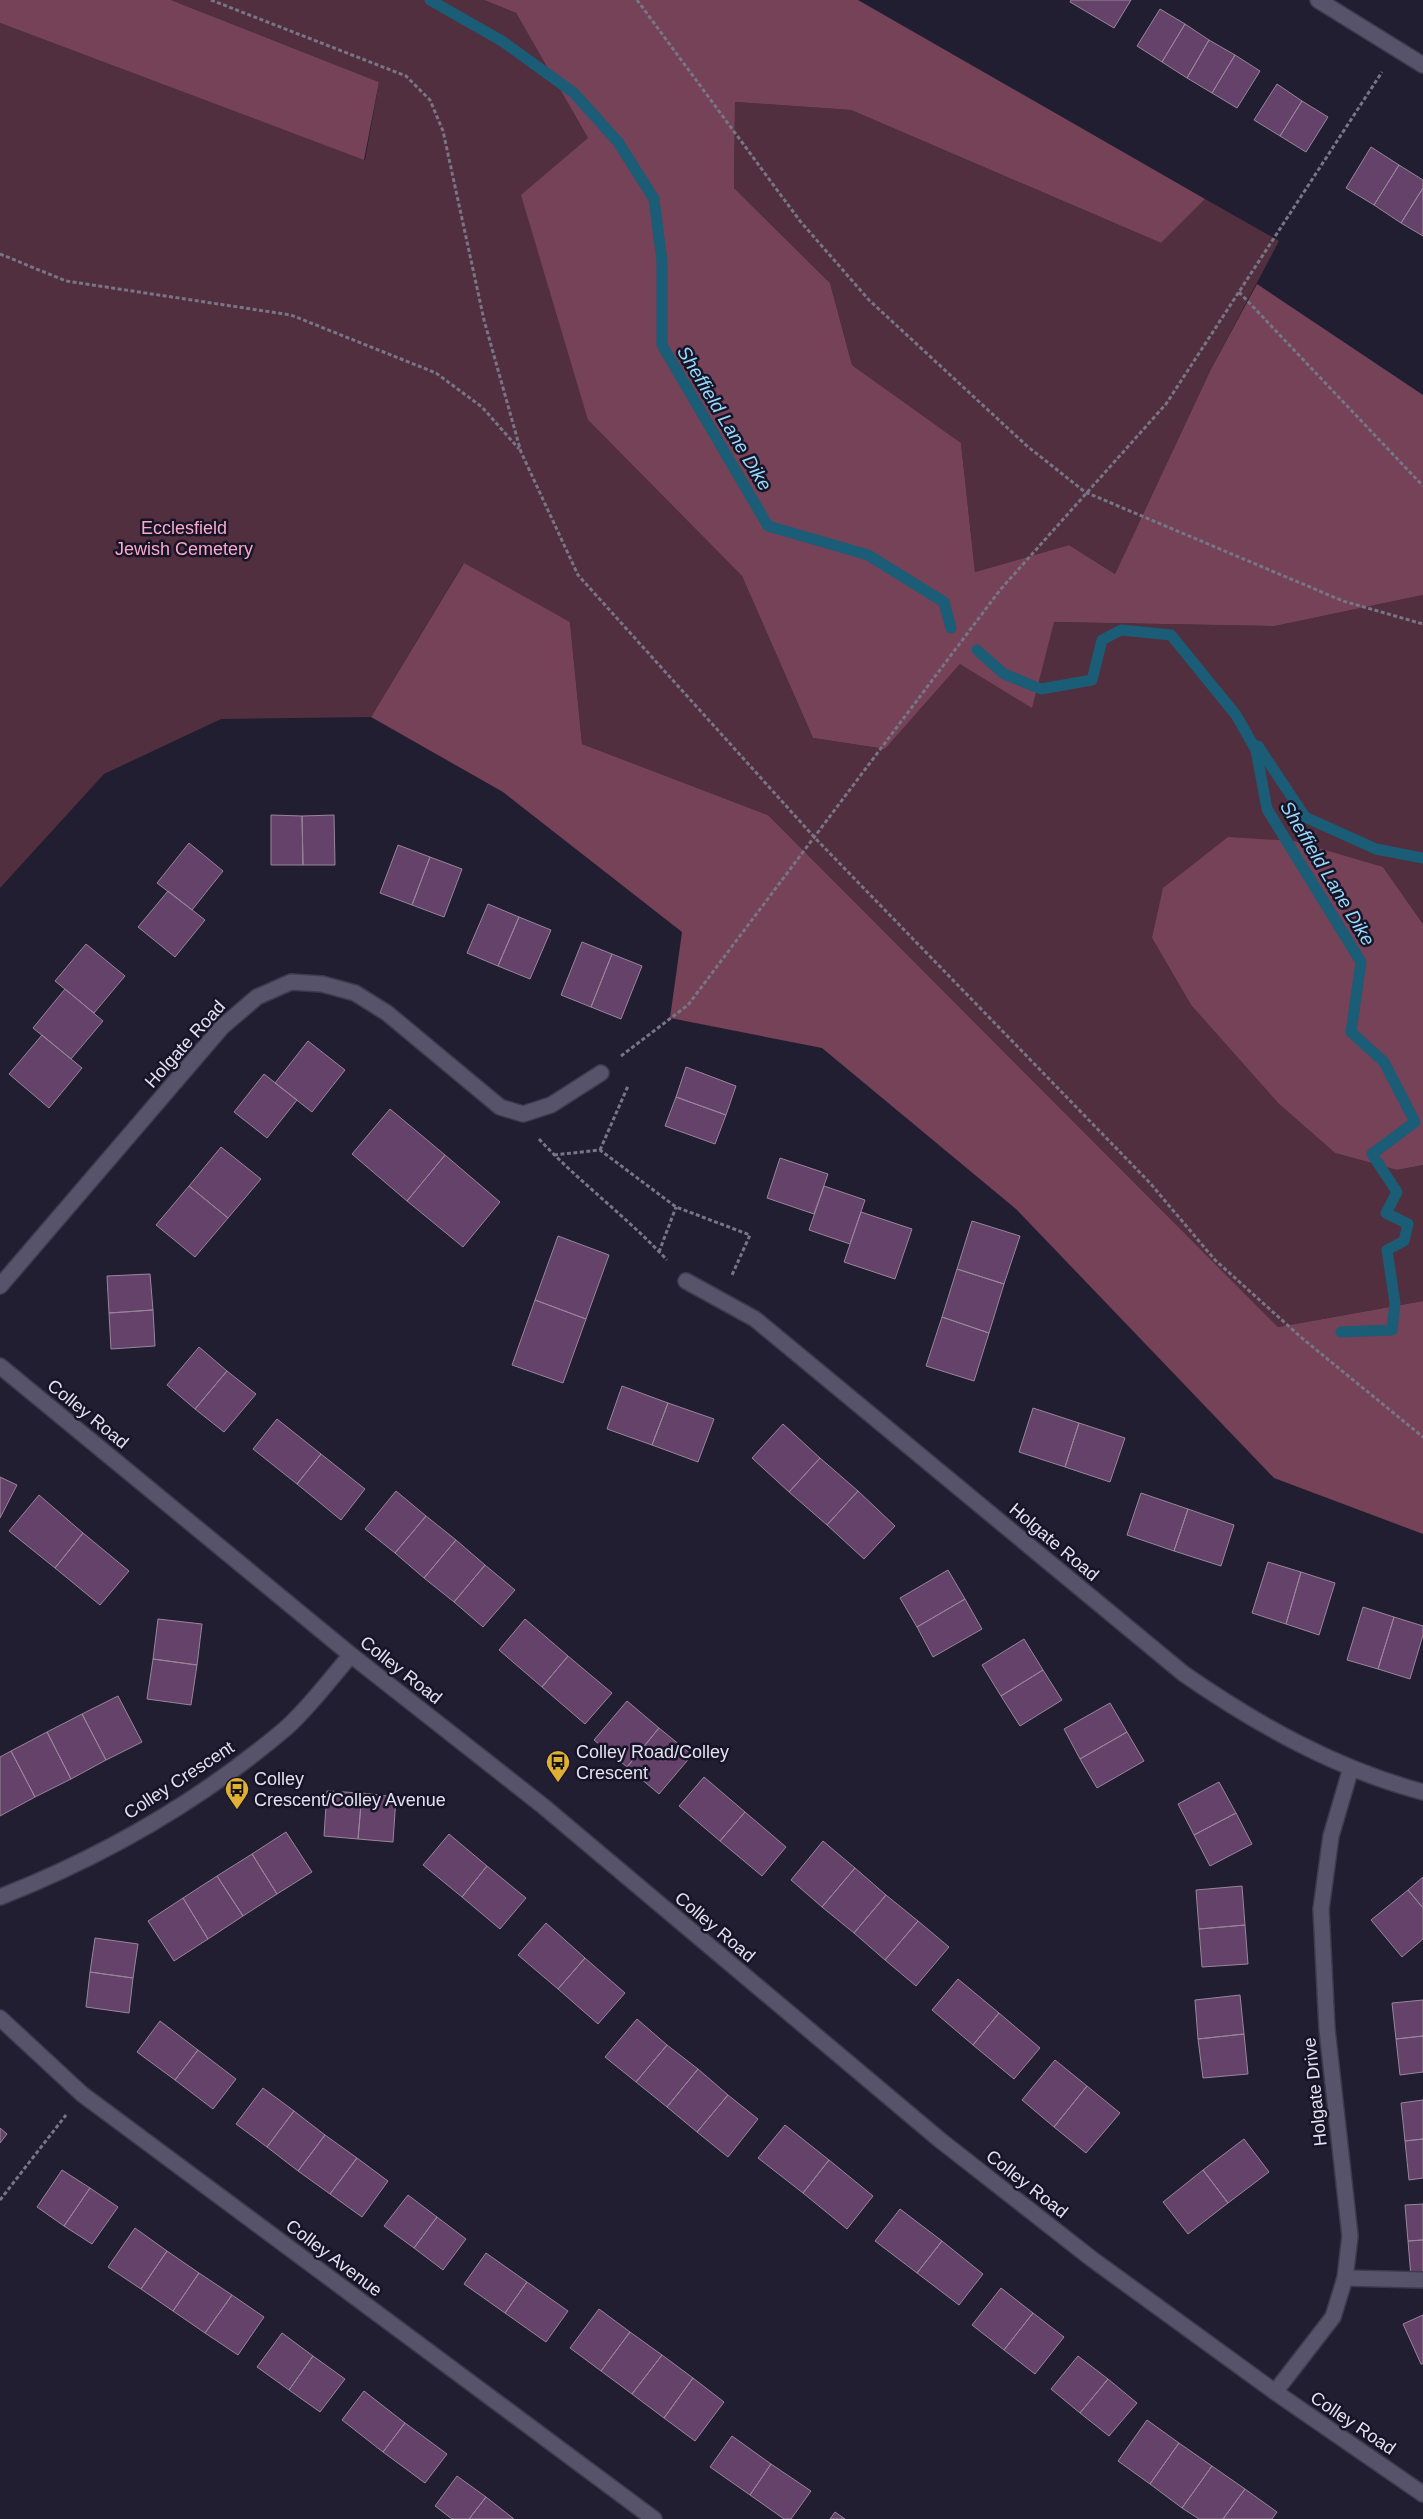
<svg xmlns="http://www.w3.org/2000/svg" width="1423" height="2519" font-family="Helvetica,sans-serif">
  <rect width="100%" height="100%" fill="#211e32"/>
  <!-- green -->
  <path fill="#522f3e" d="M171 0H484L516 13 588 138V420L742 576 813 738 885 749 960 664 1054 622 1275 626 1423 595V924L1383 867 1152 938 1191 1005 1279 1104 1335 1153 1397 1170 1423 1165V1301L1278 1327 768 815 582 744 570 622 463 564 371 717 221 719 104 774 0 888V23L365 160 379 82Z
    M735 102 851 110 1161 243 1205 199 1279 241 1211 369 1115 574 1069 545 975 572 961 443 852 365 830 283 734 188Z"/>
  <!-- forest -->
  <path fill="#754257" d="M0 0H171L379 82 364 160 0 23Z
    M484 0H858L1205 199 1161 243 851 110 735 102 734 188 830 283 852 365 961 443 975 572 1069 545 1115 574 1211 369 1257 284 1423 395V595L1275 626 1054 622 1032 708 960 664 885 749 813 738 742 576 588 420 521 195 588 138 516 13Z
    M464 563 570 622 582 744 768 815 1278 1327 1423 1301V1534L1274 1478 1016 1209 822 1048 670 1018 682 932 503 792 371 717Z
    M1228 837 1294 841 1383 867 1423 924V1165L1397 1170 1335 1153 1279 1104 1191 1005 1152 938 1163 888Z"/>
  <g fill="none" stroke-linecap="round" stroke-linejoin="round">
    <!-- stream -->
    <path stroke="#1b5c76" stroke-width="11" d="M430 0 502 41 574 93 618 142 654 199 662 261V345L768 526 868 555 944 602 951 628
      M977 650 1004 674 1041 689 1092 680 1102 640 1121 630 1171 635 1236 715 1256 750 1267 809 1361 962 1351 1032 1384 1062 1415 1122 1372 1154 1397 1192 1386 1213 1408 1224 1404 1241 1387 1250 1395 1303 1392 1330 1341 1332
      M1258 746 1305 817 1376 849 1423 858"/>
  </g>
  <!-- building -->
  <path fill="#644269" stroke="#99859b" d="M1071 0H1131L1114 28 1070 2Z
    M1160 9 1185 24 1162 62 1137 46Z
    M1185 24 1209 40 1187 78 1162 62Z
    M1209 40 1235 55 1212 93 1187 78Z
    M1235 55 1260 71 1237 108 1212 93Z
    M1277 84 1302 101 1280 136 1254 120Z
    M1302 101 1328 117 1306 152 1280 136Z
    M1371 147 1399 165 1374 205 1346 188Z
    M1399 165 1423 180V188L1401 223 1374 205Z
    M1423 188V236L1401 223Z
    M271 815 302 816 303 865H271Z
    M334 815 335 865H303L302 816Z
    M189 843 223 871 192 910 157 883Z
    M398 845 430 857 412 905 380 893Z
    M430 857 462 869 444 917 412 905Z
    M168 891 205 920 175 957 138 927Z
    M488 904 519 917 498 966 467 953Z
    M519 917 551 930 530 979 498 966Z
    M582 942 612 954 591 1007 561 995Z
    M86 944 125 976 94 1013 55 981Z
    M612 954 642 966 621 1019 591 1007Z
    M65 989 103 1021 71 1059 33 1028Z
    M42 1035 82 1068 49 1108 9 1074Z
    M308 1041 345 1070 312 1112 275 1083Z
    M686 1067 736 1086 726 1115 676 1097Z
    M264 1074 297 1100 267 1138 234 1112Z
    M676 1097 726 1115 715 1144 665 1126Z
    M390 1109 445 1155 407 1201 352 1154Z
    M221 1147 261 1179 228 1218 189 1186Z
    M445 1155 500 1202 463 1247 407 1201Z
    M780 1158 828 1174 814 1214 767 1198Z
    M189 1186 228 1218 195 1257 156 1225Z
    M824 1186 865 1200 850 1244 809 1230Z
    M861 1212 912 1229 895 1279 844 1262Z
    M972 1221 1020 1236 1004 1284 957 1269Z
    M558 1236 609 1255 586 1319 535 1300Z
    M957 1269 1004 1284 989 1333 942 1317Z
    M150 1274 153 1310 109 1313 107 1276Z
    M535 1300 586 1319 563 1383 512 1365Z
    M153 1310 155 1346 111 1349 109 1313Z
    M942 1317 989 1333 974 1381 926 1366Z
    M199 1347 227 1371 195 1409 167 1385Z
    M227 1371 256 1394 224 1432 195 1409Z
    M622 1386 668 1403 652 1445 607 1429Z
    M668 1403 714 1419 698 1462 652 1445Z
    M1033 1408 1079 1423 1065 1467 1019 1452Z
    M277 1419 321 1454 297 1484 253 1449Z
    M1079 1423 1125 1438 1110 1482 1065 1467Z
    M783 1424 820 1458 789 1492 752 1458Z
    M321 1454 365 1489 341 1520 297 1484Z
    M820 1458 858 1491 827 1525 789 1492Z
    M0 1477 17 1485 0 1518Z
    M396 1491 426 1516 395 1553 365 1529Z
    M858 1491 895 1526 864 1559 827 1525Z
    M1141 1493 1188 1509 1174 1551 1127 1535Z
    M39 1495 83 1533 55 1568 9 1531Z
    M1188 1509 1234 1525 1221 1566 1174 1551Z
    M426 1516 456 1540 424 1578 395 1553Z
    M83 1533 129 1571 100 1605 55 1568Z
    M456 1540 485 1565 454 1602 424 1578Z
    M1268 1562 1301 1572 1286 1624 1252 1613Z
    M485 1565 515 1590 483 1627 454 1602Z
    M948 1570 965 1599 917 1627 900 1598Z
    M1301 1572 1335 1583 1319 1635 1286 1624Z
    M965 1599 982 1629 933 1657 917 1627Z
    M1363 1607 1394 1617 1378 1669 1347 1660Z
    M1394 1617 1423 1626V1635L1410 1679 1378 1669Z
    M158 1619 202 1624 197 1665 153 1659Z
    M525 1619 568 1656 542 1687 499 1650Z
    M1024 1639 1043 1670 1001 1696 982 1665Z
    M568 1656 612 1693 585 1724 542 1687Z
    M153 1659 197 1665 191 1705 147 1699Z
    M1043 1670 1062 1700 1020 1726 1001 1696Z
    M118 1696 142 1742 106 1760 82 1714Z
    M627 1701 659 1728 627 1767 594 1740Z
    M1110 1703 1127 1732 1080 1759 1064 1729Z
    M82 1714 106 1760 71 1779 47 1732Z
    M659 1728 692 1755 659 1794 627 1767Z
    M47 1732 71 1779 35 1797 11 1751Z
    M1127 1732 1144 1761 1097 1788 1080 1759Z
    M11 1751 35 1797 0 1816V1757Z
    M704 1777 745 1812 720 1841 679 1806Z
    M1219 1782 1236 1813 1194 1835 1178 1804Z
    M327 1791 362 1793 358 1839 324 1836Z
    M362 1793 396 1797 393 1842 358 1839Z
    M745 1812 786 1847 762 1876 720 1841Z
    M1236 1813 1252 1844 1210 1866 1194 1835Z
    M286 1832 312 1872 277 1894 252 1854Z
    M449 1834 487 1866 462 1897 423 1865Z
    M823 1841 855 1868 822 1907 791 1880Z
    M252 1854 277 1894 243 1916 217 1876Z
    M487 1866 526 1898 500 1929 462 1897Z
    M855 1868 886 1895 854 1933 822 1907Z
    M217 1876 243 1916 208 1939 183 1898Z
    M1423 1877V1908L1408 1890Z
    M1242 1886 1245 1925 1199 1929 1196 1890Z
    M1408 1890 1423 1908V1939L1402 1957 1371 1920Z
    M886 1895 918 1921 885 1960 854 1933Z
    M183 1898 208 1939 174 1961 148 1921Z
    M918 1921 949 1947 916 1986 885 1960Z
    M546 1923 585 1958 558 1989 518 1955Z
    M1245 1925 1248 1964 1202 1967 1199 1929Z
    M95 1938 138 1944 133 1978 90 1972Z
    M585 1958 625 1993 598 2024 558 1989Z
    M90 1972 133 1978 129 2013 86 2007Z
    M958 1979 999 2013 973 2045 932 2010Z
    M1240 1995 1244 2034 1198 2039 1195 2000Z
    M1423 2000V2036L1396 2039 1392 2003Z
    M999 2013 1040 2048 1014 2079 973 2045Z
    M637 2019 667 2045 636 2082 605 2057Z
    M160 2021 198 2050 175 2080 137 2052Z
    M1244 2034 1248 2074 1203 2078 1198 2039Z
    M1423 2036V2072L1400 2075 1396 2039Z
    M667 2045 698 2069 667 2107 636 2082Z
    M198 2050 236 2079 213 2109 175 2080Z
    M1055 2060 1087 2086 1054 2127 1022 2100Z
    M698 2069 728 2095 697 2132 667 2107Z
    M1087 2086 1120 2113 1086 2153 1054 2127Z
    M263 2088 294 2111 267 2147 236 2124Z
    M728 2095 758 2119 728 2157 697 2132Z
    M1423 2100V2139L1405 2141 1401 2103Z
    M294 2111 325 2135 298 2171 267 2147Z
    M785 2125 829 2160 803 2193 758 2158Z
    M0 2128 7 2134 0 2143Z
    M325 2135 357 2158 330 2194 298 2171Z
    M1244 2139 1269 2172 1228 2203 1203 2170Z
    M1423 2139V2178L1409 2180 1405 2141Z
    M357 2158 388 2181 362 2217 330 2194Z
    M829 2160 873 2196 847 2229 803 2193Z
    M62 2170 90 2188 64 2226 37 2207Z
    M1203 2170 1228 2203 1188 2234 1163 2202Z
    M90 2188 118 2207 92 2244 64 2226Z
    M408 2195 437 2217 414 2248 384 2226Z
    M1423 2204V2240L1408 2241 1405 2205Z
    M900 2209 942 2241 917 2273 875 2241Z
    M437 2217 466 2239 443 2270 414 2248Z
    M135 2228 167 2251 141 2289 108 2267Z
    M1423 2240V2276L1411 2277 1408 2241Z
    M942 2241 983 2274 959 2305 917 2273Z
    M167 2251 199 2273 173 2311 141 2289Z
    M486 2253 527 2282 505 2313 464 2284Z
    M199 2273 232 2295 205 2333 173 2311Z
    M527 2282 568 2311 546 2342 505 2313Z
    M1001 2288 1033 2313 1004 2350 972 2325Z
    M232 2295 264 2317 238 2355 205 2333Z
    M599 2309 630 2332 601 2371 570 2348Z
    M1033 2313 1064 2337 1035 2374 1004 2350Z
    M1423 2315V2364H1421L1403 2324Z
    M630 2332 662 2355 632 2394 601 2371Z
    M282 2333 313 2356 289 2390 257 2367Z
    M662 2355 693 2378 664 2418 632 2394Z
    M313 2356 345 2379 320 2412 289 2390Z
    M1078 2356 1108 2379 1080 2413 1051 2389Z
    M693 2378 724 2402 695 2441 664 2418Z
    M1108 2379 1137 2403 1109 2436 1080 2413Z
    M364 2391 405 2423 383 2452 342 2420Z
    M1147 2420 1179 2443 1150 2484 1118 2461Z
    M405 2423 447 2454 425 2483 383 2452Z
    M732 2436 771 2464 750 2495 710 2467Z
    M1179 2443 1212 2466 1182 2508 1150 2484Z
    M771 2464 811 2491 791 2519H784L750 2495Z
    M1212 2466 1245 2489 1223 2519H1199L1182 2508Z
    M457 2476 486 2497 469 2519H452L435 2506Z
    M1245 2489 1277 2512 1272 2519H1223Z
    M486 2497 514 2519H469Z
    M835 2512 845 2519H830Z"/>
  <g fill="none" stroke-linecap="round" stroke-linejoin="round">
    <!-- lane casing -->
    <g stroke="#3f3b4d" stroke-width="18">
      <path id="lane" d="M1345 2278 1423 2280"/>
    </g>
    <!-- street casing -->
    <g stroke="#3f3b4d" stroke-width="18">
      <path id="street" d="M686 1281 755 1319 1184 1674C1258 1725 1336 1769 1423 1792
        M0 1286 222 1027 257 997 291 982 322 984 355 993 387 1013 500 1107 523 1114 551 1105 601 1073
        M0 1366 351 1655 543 1806 940 2140 1092 2259 1275 2392 1423 2494
        M0 1897C102 1857 201 1800 285 1729 309 1708 330 1679 351 1655
        M0 2018 82 2094 654 2519
        M1275 2392 1333 2317 1345 2278 1350 2236 1327 2029 1321 1909 1331 1836 1351 1768"/>
    </g>
    <!-- secondary casing -->
    <g stroke="#3f3b4d" stroke-width="18">
      <path id="secondary" d="M1318 0 1423 65"/>
    </g>
    <!-- path -->
    <path stroke="#777586" stroke-width="3" stroke-dasharray="4 2.5" stroke-linecap="butt" d="M211 0 406 76 430 100 443 131 484 320 521 452 578 575 815 838 1150 1183 1215 1260 1303 1339 1423 1437
      M637 0 800 221 869 300 1027 446 1085 492 1343 601 1423 624
      M0 254 66 281 291 315 436 373 482 407 519 449
      M1239 292 1423 486
      M621 1056 688 1005 1000 590 1166 404 1382 72
      M539 1139C579 1182 627 1217 667 1260
      M600 1150 628 1086
      M554 1155 600 1150 676 1207 750 1235 732 1275
      M659 1252 676 1207
      M0 2200 66 2115"/>
    <!-- lane -->
    <use href="#lane" stroke="#56536b" stroke-width="15"/>
    <!-- street -->
    <use href="#street" stroke="#56536b" stroke-width="15"/>
    <!-- secondary -->
    <use href="#secondary" stroke="#56536b" stroke-width="15"/>
  </g>
  <!-- icons -->
  <defs>
    <g id="bus-pin" transform="scale(1.25)"><path d="M0 17L-7.5 6A9.5 9.5 0 1 1 7.5 6Z" fill="#dfb034" stroke="#181428"/><path d="M-5-6H5V4H4V6H2V4H-2V6H-4V4H-5ZM-3.5-4V0h7V-4ZM-3.5 1.2v1.5H-2V1.2ZM2 1.2v1.5H3.5V1.2Z" fill="#111"/></g>
  </defs>
  <g fill-rule="evenodd">
    <use href="#bus-pin" x="558" y="1762"/>
    <use href="#bus-pin" x="237" y="1789"/>
  </g>
  <g text-anchor="middle" stroke-width="5" stroke-linejoin="round" paint-order="stroke">
    <!-- park labels -->
    <g font-size="18" fill="#faa7c9" stroke="#181428">
      <text x="184" y="534">Ecclesfield<tspan x="184" dy="21">Jewish Cemetery</tspan></text>
    </g>
    <!-- street labels -->
    <g font-size="18" fill="#e3e1f0" stroke="#181428">
      <text transform="translate(185 1044) rotate(-48)" y="6">Holgate Road</text>
      <text transform="translate(88 1414) rotate(39)" y="6">Colley Road</text>
      <text transform="translate(1054 1542) rotate(40)" y="6">Holgate Road</text>
      <text transform="translate(401 1670) rotate(38)" y="6">Colley Road</text>
      <text transform="translate(179 1780) rotate(-33)" y="6">Colley Crescent</text>
      <text transform="translate(715 1927) rotate(40)" y="6">Colley Road</text>
      <text transform="translate(1315 2092) rotate(-96)" y="6">Holgate Drive</text>
      <text transform="translate(1027 2184) rotate(38)" y="6">Colley Road</text>
      <text transform="translate(334 2258) rotate(37)" y="6">Colley Avenue</text>
      <text transform="translate(1353 2423) rotate(34)" y="6">Colley Road</text>
    </g>
    <!-- poi labels -->
    <g font-size="18" fill="#e3e1f0" stroke="#181428" text-anchor="start">
      <text x="576" y="1758">Colley Road/Colley<tspan x="576" dy="21">Crescent</tspan></text>
      <text x="254" y="1785">Colley<tspan x="254" dy="21">Crescent/Colley Avenue</tspan></text>
    </g>
    <!-- water labels -->
    <g font-size="19" font-style="italic" fill="#93dafb" stroke="#181428">
      <text transform="translate(725 418) rotate(59)" y="7">Sheffield Lane Dike</text>
      <text transform="translate(1328 873) rotate(59)" y="7">Sheffield Lane Dike</text>
    </g>
  </g>
</svg>
